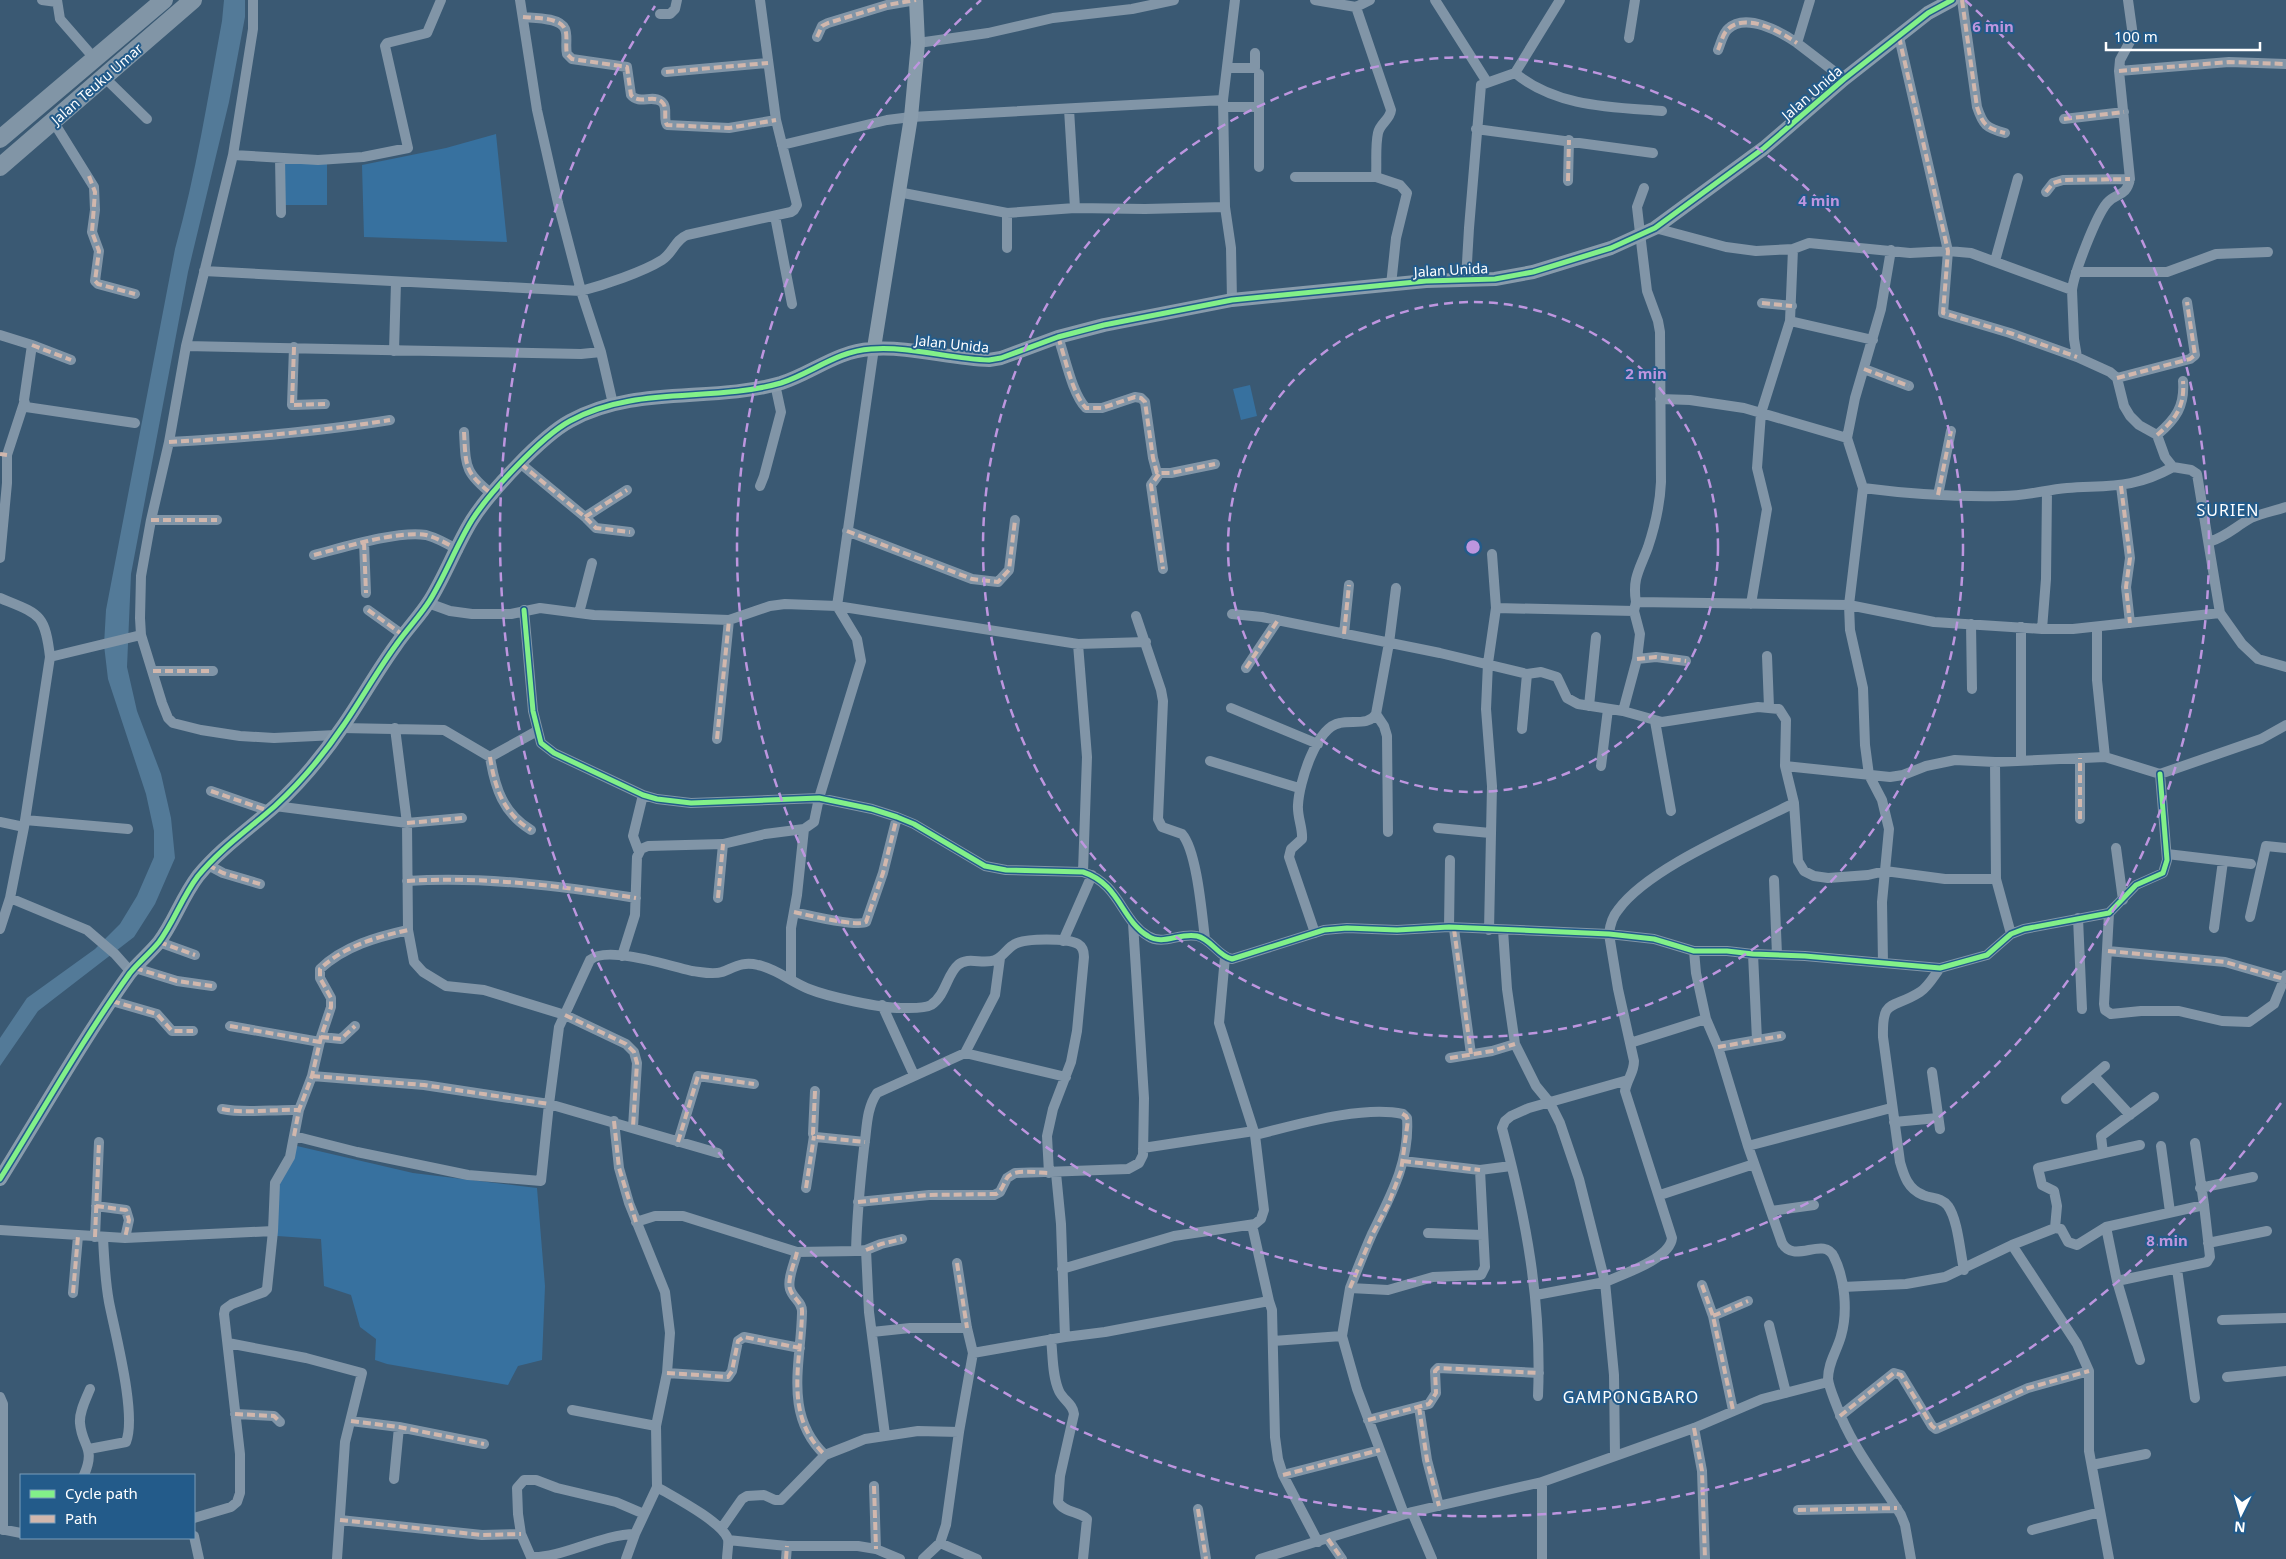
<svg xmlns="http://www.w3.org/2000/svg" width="2286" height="1559" font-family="'Noto Sans',sans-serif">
  <rect width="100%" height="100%" fill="#3a5973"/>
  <!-- green -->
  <path fill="#37719f" d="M496 134 507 242 364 237 362 165 446 148Z
    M281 163H327V205H283Z
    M1250 385 1257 416 1241 420 1233 389Z
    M297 1146 413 1173 537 1188 545 1286 542 1360 518 1366 508 1385 387 1364 375 1360 376 1339 360 1327 351 1295 324 1286 321 1239 277 1236 276 1184Z"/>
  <!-- water -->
  <path fill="#537a98" d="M224 0H245V17L229 102 188 272 131 574 127 667 137 711 161 774 171 818 175 858 155 904 134 937 38 1011 0 1066V1038L27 998 95 949 120 924 137 896 154 857V831L146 794 108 679 104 645 106 610 175 249C196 174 208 97 222 21Z"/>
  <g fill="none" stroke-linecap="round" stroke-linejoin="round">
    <!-- street -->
    <path stroke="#8195a7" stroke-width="10" d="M42 0 57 2
      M57 0 60 19 94 58
      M253 0V29L233 155 186 346 169 442 151 520 141 576 140 618 141 635 162 703 168 718 173 723 201 730 240 736 274 738 336 735
      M520 0 537 110 558 203 581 291 601 352 613 404
      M1315 0 1356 7
      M1435 0 1487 82
      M1810 0 1797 43 1844 79
      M1962 0 1977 107C1983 125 1986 128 2005 133
      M1356 7 1391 110C1390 120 1380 123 1378 133 1375 147 1377 163 1376 177L1400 185 1407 193 1396 238 1391 285
      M1356 7 1370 0
      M660 14H670L675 9 677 0
      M523 17C533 18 560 17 565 29 568 36 565 46 567 54L572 59 627 67 631 95C639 105 653 94 662 102 668 107 663 119 667 125L729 128 776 120
      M817 37 822 26 828 23 887 5 916 0
      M1899 37 1948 251 1943 313 2010 333 2077 357
      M1629 38 1635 0
      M918 43 988 33 1053 18 1132 9 1174 0
      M1718 50C1721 43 1723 33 1728 29 1746 12 1781 32 1797 43
      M1227 68H1255V53
      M2119 71 2229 62 2286 64
      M666 72 768 63
      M1515 73C1556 107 1611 107 1662 111
      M104 77 147 119
      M1223 107H1259
      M1069 109 1075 208
      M2064 119 2124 112
      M53 121 94 187 95 210 92 232 99 251 95 281 98 284 135 294
      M1476 129 1653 153
      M782 145 887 120 911 117 1223 100
      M233 155 318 160 363 157 408 148 385 46 387 43 427 33 441 0
      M280 158 281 213
      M1259 167V74
      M1295 177H1376
      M1568 181 1569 140
      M898 192 1007 213
      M2046 192 2053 183 2063 180 2130 179
      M775 216 792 304
      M1655 228 1726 247 1756 251 1793 249 1809 243 1910 253 1948 251 1971 253 2072 290 2074 339 2077 357 2110 372 2117 378 2124 406 2130 416 2139 425 2157 435 2165 457 2173 467 2191 470 2197 474 2220 613 2242 644 2258 659 2286 667
      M1007 248V213L1075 208 1145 209 1225 207
      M1995 261 2018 178
      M204 271 581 291C604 285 643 272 662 260 673 253 675 240 687 235L791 212 794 210 797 205 776 120 760 0
      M2076 272H2167L2216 254 2268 252
      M1466 280 1469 228 1481 85 1515 73 1560 0
      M2072 290C2074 273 2096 216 2107 203 2116 192 2126 198 2130 179L2119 71 2120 60 2133 36 2128 0
      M1232 300 1231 248 1225 207 1223 100 1235 0
      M1762 303 1792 306
      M1790 321 1873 340
      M0 335 32 345 24 400 26 407 135 423
      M1058 337C1065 356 1072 394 1086 408H1102L1135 397 1141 398 1145 402 1153 458 1157 473H1171L1215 464
      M32 345 71 360
      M186 346 581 354 601 352
      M294 347 292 405 325 404
      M394 351 396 282
      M1864 369 1909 386
      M2117 378 2190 359 2195 355 2187 302
      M1660 399 1690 400 1744 408 1847 438
      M464 432C466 467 464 472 493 495
      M2157 435C2176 419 2185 406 2183 381
      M169 442C243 438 317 432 390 420
      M521 464 585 517 596 528 630 532
      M1159 474 1151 485 1163 569
      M760 486 764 476 781 412 775 384
      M2121 486 2130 558 2126 587 2130 623
      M1863 488C1909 494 1956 497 2003 496 2025 496 2045 490 2067 488 2110 485 2133 489 2173 467
      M1938 495 1951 431
      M585 517 627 490
      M151 520H217
      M847 531 972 579 998 582 1009 570 1015 520
      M364 542 366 593
      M2209 542C2227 536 2235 527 2251 518 2263 513 2274 511 2286 507
      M314 555C341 548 399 530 426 535 437 538 448 544 458 550
      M0 558 7 483V455L24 403
      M0 598C39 614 45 613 50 657L24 827 10 898 0 929
      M1636 602C1632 578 1640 569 1648 547 1655 526 1660 504 1661 482L1660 332 1658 321 1647 291 1640 233 1637 207 1644 188
      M428 603 450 611 472 614H511L540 608 594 615 729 620 770 606 785 604 837 606 1078 644 1146 642
      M1751 604 1767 509 1757 468 1761 413 1790 321 1793 249
      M1496 608 1634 611 1636 602 1849 605 1934 622 2042 629H2073L2220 613
      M368 610 403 635
      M524 610 533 711 541 743 554 753 643 795 657 799 691 803 819 798 872 809 897 817 914 824 985 866 1006 870 1083 872C1120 884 1121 920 1148 936 1163 946 1180 932 1197 936 1211 939 1218 956 1232 959L1324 930 1347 928 1397 930 1449 927 1609 934 1654 939 1694 951H1727L1753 954 1805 956 1940 968 1987 955 2011 934 2024 929 2109 913 2136 885 2163 873 2167 860 2160 774
      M579 613 592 563
      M1232 614 1262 617 1440 653 1527 674 1541 672 1557 677 1567 698 1578 704 1623 711 1662 722 1758 707 1779 709 1786 720 1785 766 1794 803 1798 861 1804 871 1814 876 1828 878 1868 875 1885 871 1945 879H1996
      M1136 616 1161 690 1163 701 1158 819 1162 827 1182 834C1197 851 1202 915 1205 939
      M1971 624 1972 689
      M2097 627V680L2105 757
      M2042 629 2046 579 2047 491
      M1344 634 1349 585
      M1078 644 1087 757 1083 872
      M1767 656 1769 707
      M50 657 141 635
      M1637 659 1656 657 1686 661
      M1246 668 1278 620
      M153 671H213
      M1589 706 1596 637
      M1231 708 1318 744
      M1623 711 1637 659 1640 634 1634 611
      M1376 714 1384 726 1387 736 1388 832
      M1655 721 1671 811
      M342 728 444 730 490 757 537 731
      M395 728 407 823 408 930 414 962 423 972 446 986 484 990 565 1015 626 1044 634 1052 637 1063 633 1127
      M1522 729 1527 674
      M717 739 729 620
      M490 757C495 788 503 813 531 830
      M1210 761 1299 788
      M2021 761V627
      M1995 762 1996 879 2011 934
      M1601 766 1608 709
      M1785 766 1890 777 1903 775 1926 766 1955 760 1995 762 2105 757 2160 774 2261 739 2286 725
      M211 791 269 811
      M275 806 407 823 462 818
      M2080 819V758
      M25 820 128 829
      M0 822 24 827
      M1438 828 1490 833
      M2116 848 2123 900
      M639 852 633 836 643 795
      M2167 854 2251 864
      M208 865 223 873 260 884
      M1774 880 1777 955
      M407 881C483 876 561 886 636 898
      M10 898 87 930 115 954 131 972
      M718 898 723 844
      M794 912C807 915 857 927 866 922L883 873 897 817
      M2109 913 2104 1004 2105 1010 2111 1014 2141 1011H2179L2222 1021 2249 1022 2274 1004 2286 975
      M2250 917 2266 846 2286 848
      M2078 918 2082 1009
      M1449 927 1450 860
      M2214 928 2223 861
      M1454 929 1471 1054
      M1489 930 1492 786 1486 709 1488 663 1496 608 1492 554
      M1503 930 1507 989 1515 1044 1536 1086 1550 1103 1560 1123 1579 1179 1605 1282 1536 1295
      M1315 933 1289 857 1291 849 1302 839C1303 828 1297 817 1298 805 1299 783 1316 727 1340 723 1352 720 1369 726 1376 714L1389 643 1396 588
      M1063 941 1092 875
      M159 942 195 955
      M1694 951 1696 973 1706 1019 1718 1047 1748 1146 1782 1243C1794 1265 1824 1235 1834 1257 1845 1279 1848 1312 1841 1336 1837 1351 1828 1362 1828 1379 1829 1387 1833 1396 1836 1404 1851 1446 1878 1478 1901 1515L1905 1525 1911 1559
      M2108 951 2225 962 2284 979
      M1753 954 1757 1040
      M622 956 635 915 637 857 641 849 648 846 723 844 765 834 804 829 814 822 819 798 861 661 857 639 837 606 874 348
      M1225 957 1219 1023 1255 1135
      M1883 963 1882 902 1889 829 1882 800 1869 775 1865 745 1863 688 1850 630 1849 605 1863 488 1847 438 1855 398 1881 309 1891 250
      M135 968 177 981 212 986
      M1940 968C1934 976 1928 987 1920 992 1892 1010 1882 997 1883 1037L1900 1162C1904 1176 1908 1189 1923 1195 1932 1199 1941 1197 1948 1206 1958 1220 1960 1252 1964 1270
      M791 980V928L797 895 804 829
      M112 1001 157 1014 172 1031H193
      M882 1005 914 1075
      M230 1026 320 1042
      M321 1037 341 1039 355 1026
      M1630 1043 1706 1019
      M1718 1047 1781 1036
      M965 1053 995 995 1000 958
      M1450 1058 1492 1051 1515 1044
      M1932 1072 1940 1129
      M312 1076 424 1085 549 1104 559 1027 590 960C606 945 671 966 692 971 702 972 712 975 722 972 735 967 743 961 758 965 777 969 791 982 809 989 829 997 880 1008 901 1008 910 1008 924 1009 931 1005 946 995 947 974 958 965 968 956 983 965 995 960 1003 957 1007 948 1015 944 1025 938 1068 938 1078 944 1083 947 1084 952 1084 957L1077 1031 1071 1062 1053 1109 1047 1136 1049 1173
      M2094 1076 2130 1115
      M815 1091 813 1134 816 1137 865 1142
      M2066 1099 2105 1066
      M222 1109C247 1114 273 1109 299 1110
      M614 1121 619 1168 629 1203 665 1292 670 1333 667 1373 656 1426 657 1487 635 1534 626 1559
      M1894 1122 1938 1118
      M294 1136 299 1110 312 1076 321 1037 331 1007V998L320 978V969C344 946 377 937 408 930
      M678 1142 698 1076 754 1084
      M1748 1146 1891 1108
      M2161 1146 2170 1212
      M1143 1148 1254 1131
      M2103 1153 2101 1136 2154 1097
      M1403 1161 1480 1170
      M806 1188 814 1136
      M2200 1188 2253 1177
      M1660 1195 1754 1164
      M858 1202 929 1195H994L1000 1192 1007 1178 1015 1173 1128 1169 1139 1163 1143 1155 1144 1098 1133 923
      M96 1206 126 1210 129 1220 125 1238
      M1771 1211 1814 1205
      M636 1222 655 1216H683L797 1252 856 1251C857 1216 860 1183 864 1148 867 1129 866 1109 877 1093L965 1053 1066 1077
      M1252 1225 1269 1301
      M2106 1227 2117 1281 2207 1262 2210 1257 2204 1205
      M2055 1228 2057 1206 2054 1191 2042 1185 2038 1168 2140 1145
      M0 1230 125 1238 273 1231 275 1183 290 1157 294 1136 357 1152 468 1175 541 1181 549 1104 718 1153
      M1428 1233 1483 1235
      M95 1237 99 1142
      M2208 1243 2267 1231
      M2012 1245 2055 1228 2061 1229 2068 1242 2077 1245 2106 1227 2204 1205 2195 1143
      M866 1250 881 1244 902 1239
      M856 1251 866 1250 869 1312 885 1435
      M797 1252C795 1262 787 1279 790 1289 793 1299 803 1302 802 1313 801 1363 783 1415 825 1455
      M1062 1269 1174 1236 1255 1224 1261 1219 1264 1210 1255 1135C1296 1125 1362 1105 1403 1114L1407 1118C1410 1162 1390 1197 1372 1234 1364 1252 1357 1270 1350 1288
      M2177 1269 2195 1398
      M2117 1281 2140 1360
      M1702 1285 1713 1316 1733 1410
      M1843 1287 1906 1284 1945 1277 2012 1245 2077 1344 2089 1371V1451L2109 1559
      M73 1293 78 1236
      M1713 1316 1748 1301
      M2222 1320 2286 1318
      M1769 1325 1786 1393
      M872 1332 910 1328H967
      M1065 1337 1105 1332 1269 1301 1272 1310 1275 1437 1278 1459 1283 1475 1318 1542
      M1051 1339C1053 1355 1052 1376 1059 1391 1063 1400 1073 1404 1074 1414L1060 1476 1058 1502C1064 1513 1079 1511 1087 1519L1083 1559
      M1273 1341 1342 1336
      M228 1343 306 1358 362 1373 345 1442 337 1559
      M973 1353 1065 1337 1061 1224 1056 1173
      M667 1373 728 1377 732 1371 738 1341 744 1337 800 1348
      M2227 1377 2286 1371
      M1538 1396C1542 1302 1526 1218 1502 1128L1505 1121 1511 1116 1529 1108 1628 1080
      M0 1397 3 1404V1530
      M1419 1407 1427 1460 1439 1506
      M572 1410 656 1426
      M235 1414 274 1416 280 1422
      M1840 1416 1894 1373 1901 1375 1932 1426 1936 1429 2028 1388 2089 1371
      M1368 1420 1429 1404 1436 1393 1435 1371 1438 1368 1539 1373
      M351 1421 399 1427 484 1444
      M1694 1428 1702 1471 1705 1559
      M89 1449 126 1442C137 1415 115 1333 109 1302 105 1280 104 1259 103 1237
      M1615 1456 1614 1375 1605 1282C1623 1274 1670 1259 1672 1238L1625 1091C1627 1079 1634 1073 1634 1061L1618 989 1609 934C1610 925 1612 917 1618 910 1649 867 1746 828 1794 803
      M2092 1465 2146 1454
      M84 1475C96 1447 82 1447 80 1423 79 1412 86 1399 90 1389
      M1283 1475 1380 1450
      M394 1479 399 1427
      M1542 1482V1559
      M874 1486 876 1549
      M657 1487C674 1497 722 1522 728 1539 729 1544 727 1553 727 1559
      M1198 1509 1206 1559
      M1798 1510 1897 1508
      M1412 1512 1542 1482 1694 1428 1762 1399 1828 1382
      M1404 1514 1357 1389 1342 1336 1350 1288 1388 1290 1433 1277 1481 1275 1485 1267 1480 1170 1511 1166
      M194 1518 231 1507 237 1502 240 1493V1454L224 1314 225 1309 232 1304 264 1292 267 1289 273 1231
      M340 1520 482 1535 521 1534
      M0 1529 21 1533
      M721 1529 742 1499 747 1496 764 1495 775 1500H781L825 1455 848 1446 865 1439 918 1431 959 1432
      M2032 1530 2100 1512
      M635 1534C602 1534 560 1559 531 1557L521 1534 518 1514 517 1488 524 1480H536L557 1488 616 1502 644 1514
      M194 1536 199 1559
      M1328 1539 1342 1559
      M728 1540 787 1546H858L876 1549 900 1559
      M940 1543 977 1559
      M786 1559 787 1546
      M923 1559 940 1543 946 1525 959 1432 973 1353 967 1328 957 1263
      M1260 1559 1412 1512 1432 1559"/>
    <!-- secondary -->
    <path stroke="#899cac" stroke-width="14" d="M874 348 911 117 918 43 916 0
      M0 1179C43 1110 83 1039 130 973 139 962 150 953 159 942 174 922 182 897 198 876 220 849 249 829 275 806 300 783 324 754 343 726 361 700 377 671 396 645 407 629 420 616 430 600 446 574 456 546 472 520 489 493 542 436 570 421 635 385 711 403 781 383 812 373 837 351 871 349 911 346 950 359 989 360L1001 358 1058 337 1104 325 1232 300 1426 281 1495 279 1533 272 1611 248 1655 228 1764 148 1844 79 1928 13 1952 0"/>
    <!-- highway -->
    <path stroke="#8195a6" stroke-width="18" d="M0 139 164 0
      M0 167 193 0"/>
    <!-- quiet -->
    <path stroke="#d1b7ad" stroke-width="4" stroke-dasharray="8 4" stroke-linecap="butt" d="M1962 0 1977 107C1983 125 1986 128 2005 133
      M523 17C533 18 560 17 565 29 568 36 565 46 567 54L572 59 627 67 631 95C639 105 653 94 662 102 668 107 663 119 667 125L729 128 776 120
      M817 37 822 26 828 23 887 5 916 0
      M1899 37 1948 251 1943 313 2010 333 2077 357
      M1718 50C1721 43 1723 33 1728 29 1746 12 1781 32 1797 43
      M2119 71 2229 62 2286 64
      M666 72 768 63
      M2064 119 2124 112
      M89 176 95 192 92 232 99 251 95 281 98 284 135 294
      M1568 181 1569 140
      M2046 192 2053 183 2063 180 2130 179
      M1762 303 1792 306
      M1058 337C1065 356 1072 394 1086 408H1102L1135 397 1141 398 1145 402 1153 458 1157 473H1171L1215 464
      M32 345 71 360
      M294 347 292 405 325 404
      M1864 369 1909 386
      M2117 378 2190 359 2195 355 2187 302
      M464 432C466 467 464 472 493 495
      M2157 435C2176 419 2185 406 2183 381
      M169 442C243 438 317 432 390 420
      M0 454 7 455
      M521 464 585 517 596 528 630 532
      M1159 474 1151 485 1163 569
      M2121 486 2130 558 2126 587 2130 623
      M1938 495 1951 431
      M585 517 627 490
      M151 520H217
      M847 531 972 579 998 582 1009 570 1015 520
      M364 542 366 593
      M314 555C341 548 399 530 426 535 437 538 448 544 458 550
      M368 610 403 635
      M1344 634 1349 585
      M1637 659 1656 657 1686 661
      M1246 668 1278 620
      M153 671H213
      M717 739 729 620
      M490 757C495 788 503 813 531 830
      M211 791 269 811
      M2080 819V758
      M407 823 462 818
      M208 865 223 873 260 884
      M407 881C483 876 561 886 636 898
      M718 898 723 844
      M794 912C807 915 857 927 866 922L883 873 897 817
      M1454 929 1471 1054
      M159 942 195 955
      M2108 951 2225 962 2284 979
      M135 968 177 981 212 986
      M112 1001 157 1014 172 1031H193
      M565 1015 626 1044 634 1052 637 1063 633 1127
      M230 1026 320 1042
      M321 1037 341 1039 355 1026
      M1718 1047 1781 1036
      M1450 1058 1492 1051 1515 1044
      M312 1076 424 1085 549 1104
      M815 1091 813 1134 816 1137 865 1142
      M222 1109C247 1114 273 1109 299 1110
      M614 1121 619 1168 636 1222
      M294 1136 299 1110 312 1076 321 1037 331 1007V998L320 978V969C344 946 377 937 408 930
      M678 1142 698 1076 754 1084
      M1403 1161 1480 1170
      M806 1188 814 1136
      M858 1202 929 1195 996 1194C1003 1190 1003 1184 1007 1178 1013 1168 1038 1173 1049 1173
      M96 1206 126 1210 129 1220 125 1238
      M95 1237 99 1142
      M866 1250 881 1244 902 1239
      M797 1252C795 1262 787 1279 790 1289 793 1299 803 1302 802 1313 801 1363 783 1415 825 1455
      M957 1263 967 1328
      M1702 1285 1713 1316 1733 1410
      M1350 1288 1373 1233 1388 1205 1401 1171 1408 1120 1406 1116 1401 1113
      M73 1293 78 1236
      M1713 1316 1748 1301
      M667 1373 728 1377 732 1371 738 1341 744 1337 800 1348
      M1419 1407 1427 1460 1439 1506
      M235 1414 274 1416 280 1422
      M1840 1416 1894 1373 1901 1375 1932 1426 1936 1429 2028 1388 2089 1371
      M1368 1420 1429 1404 1436 1393 1435 1371 1438 1368 1539 1373
      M351 1421 399 1427 484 1444
      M1694 1428 1702 1471 1705 1559
      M1283 1475 1380 1450
      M874 1486 876 1549
      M1198 1509 1206 1559
      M1798 1510 1897 1508
      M340 1520 482 1535 521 1534
      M1328 1539 1342 1559
      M786 1559 787 1546"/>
    <!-- cycleway casing -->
    <g stroke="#235b8a" stroke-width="8">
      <path id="cycleway" d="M524 610 533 711 541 743 554 753 643 795 657 799 691 803 819 798 872 809 897 817 914 824 985 866 1006 870 1083 872C1120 884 1121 920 1148 936 1163 946 1180 932 1197 936 1211 939 1218 956 1232 959L1324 930 1347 928 1397 930 1449 927 1609 934 1654 939 1694 951H1727L1753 954 1805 956 1940 968 1987 955 2011 934 2024 929 2109 913 2136 885 2163 873 2167 860 2160 774
        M0 1179C43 1110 83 1039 130 973 139 962 150 953 159 942 174 922 182 897 198 876 220 849 249 829 275 806 300 783 324 754 343 726 361 700 377 671 396 645 407 629 420 616 430 600 446 574 456 546 472 520 489 493 542 436 570 421 635 385 711 403 781 383 812 373 837 351 871 349 911 346 950 359 989 360L1001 358 1058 337 1104 325 1232 300 1426 281 1495 279 1533 272 1611 248 1655 228 1764 148 1844 79 1928 13 1952 0"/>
    </g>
    <!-- cycleway -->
    <use href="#cycleway" stroke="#82f089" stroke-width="5"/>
  </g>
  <!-- distance rings -->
  <g fill="none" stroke="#bd96df" stroke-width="2.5" stroke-dasharray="9 6">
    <circle cx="1473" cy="547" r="245"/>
    <circle cx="1473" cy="547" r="490"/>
    <path d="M1965 0A736 736 0 1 1 981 0"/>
    <path d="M2281 1103A981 981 0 0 1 655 6"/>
  </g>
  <g text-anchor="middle" stroke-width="4" stroke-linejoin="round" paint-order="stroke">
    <!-- street labels -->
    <g font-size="14" fill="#fff" stroke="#235b8a">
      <text transform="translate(97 84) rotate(-41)" y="5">Jalan Teuku Umar</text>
      <text transform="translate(1812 93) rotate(-41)" y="5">Jalan Unida</text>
      <text transform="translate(1451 270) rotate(-3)" y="5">Jalan Unida</text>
      <text transform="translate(952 344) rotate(6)" y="5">Jalan Unida</text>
    </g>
    <!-- quarter labels -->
    <g font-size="16" letter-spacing="1" fill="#fff" stroke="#235b8a">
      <text x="2228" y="516">SURIEN</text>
      <text x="1631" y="1403">GAMPONGBARO</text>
    </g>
  </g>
  <circle cx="1473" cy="547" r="8" fill="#bd96df" stroke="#235b8a" stroke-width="2.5"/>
  <g font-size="15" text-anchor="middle" font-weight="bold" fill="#bd96df" stroke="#235b8a" stroke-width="4" stroke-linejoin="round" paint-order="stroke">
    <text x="1993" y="32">6 min</text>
    <text x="1819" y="206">4 min</text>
    <text x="1646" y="379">2 min</text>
    <text x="2167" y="1246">8 min</text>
  </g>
  <!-- legend -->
  <rect x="20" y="1474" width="175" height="65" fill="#235b8a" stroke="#7b9db9"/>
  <rect x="30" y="1490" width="25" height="8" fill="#82f089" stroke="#7b9db9"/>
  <text x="65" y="1499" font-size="15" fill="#ffffff">Cycle path</text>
  <rect x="30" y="1515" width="25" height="8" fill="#d1b7ad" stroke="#7b9db9"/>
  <text x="65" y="1524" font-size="15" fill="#ffffff">Path</text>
  <!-- north arrow -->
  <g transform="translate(2241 1514) rotate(185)" stroke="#235b8a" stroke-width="4" paint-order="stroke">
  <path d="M0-4L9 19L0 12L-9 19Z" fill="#ffffff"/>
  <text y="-8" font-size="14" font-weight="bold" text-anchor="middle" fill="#ffffff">N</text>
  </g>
  <!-- scale -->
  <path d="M2106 42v8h154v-8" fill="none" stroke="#ffffff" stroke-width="2.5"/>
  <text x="2114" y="42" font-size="15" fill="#ffffff" stroke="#235b8a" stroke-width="4" paint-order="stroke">100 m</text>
</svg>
